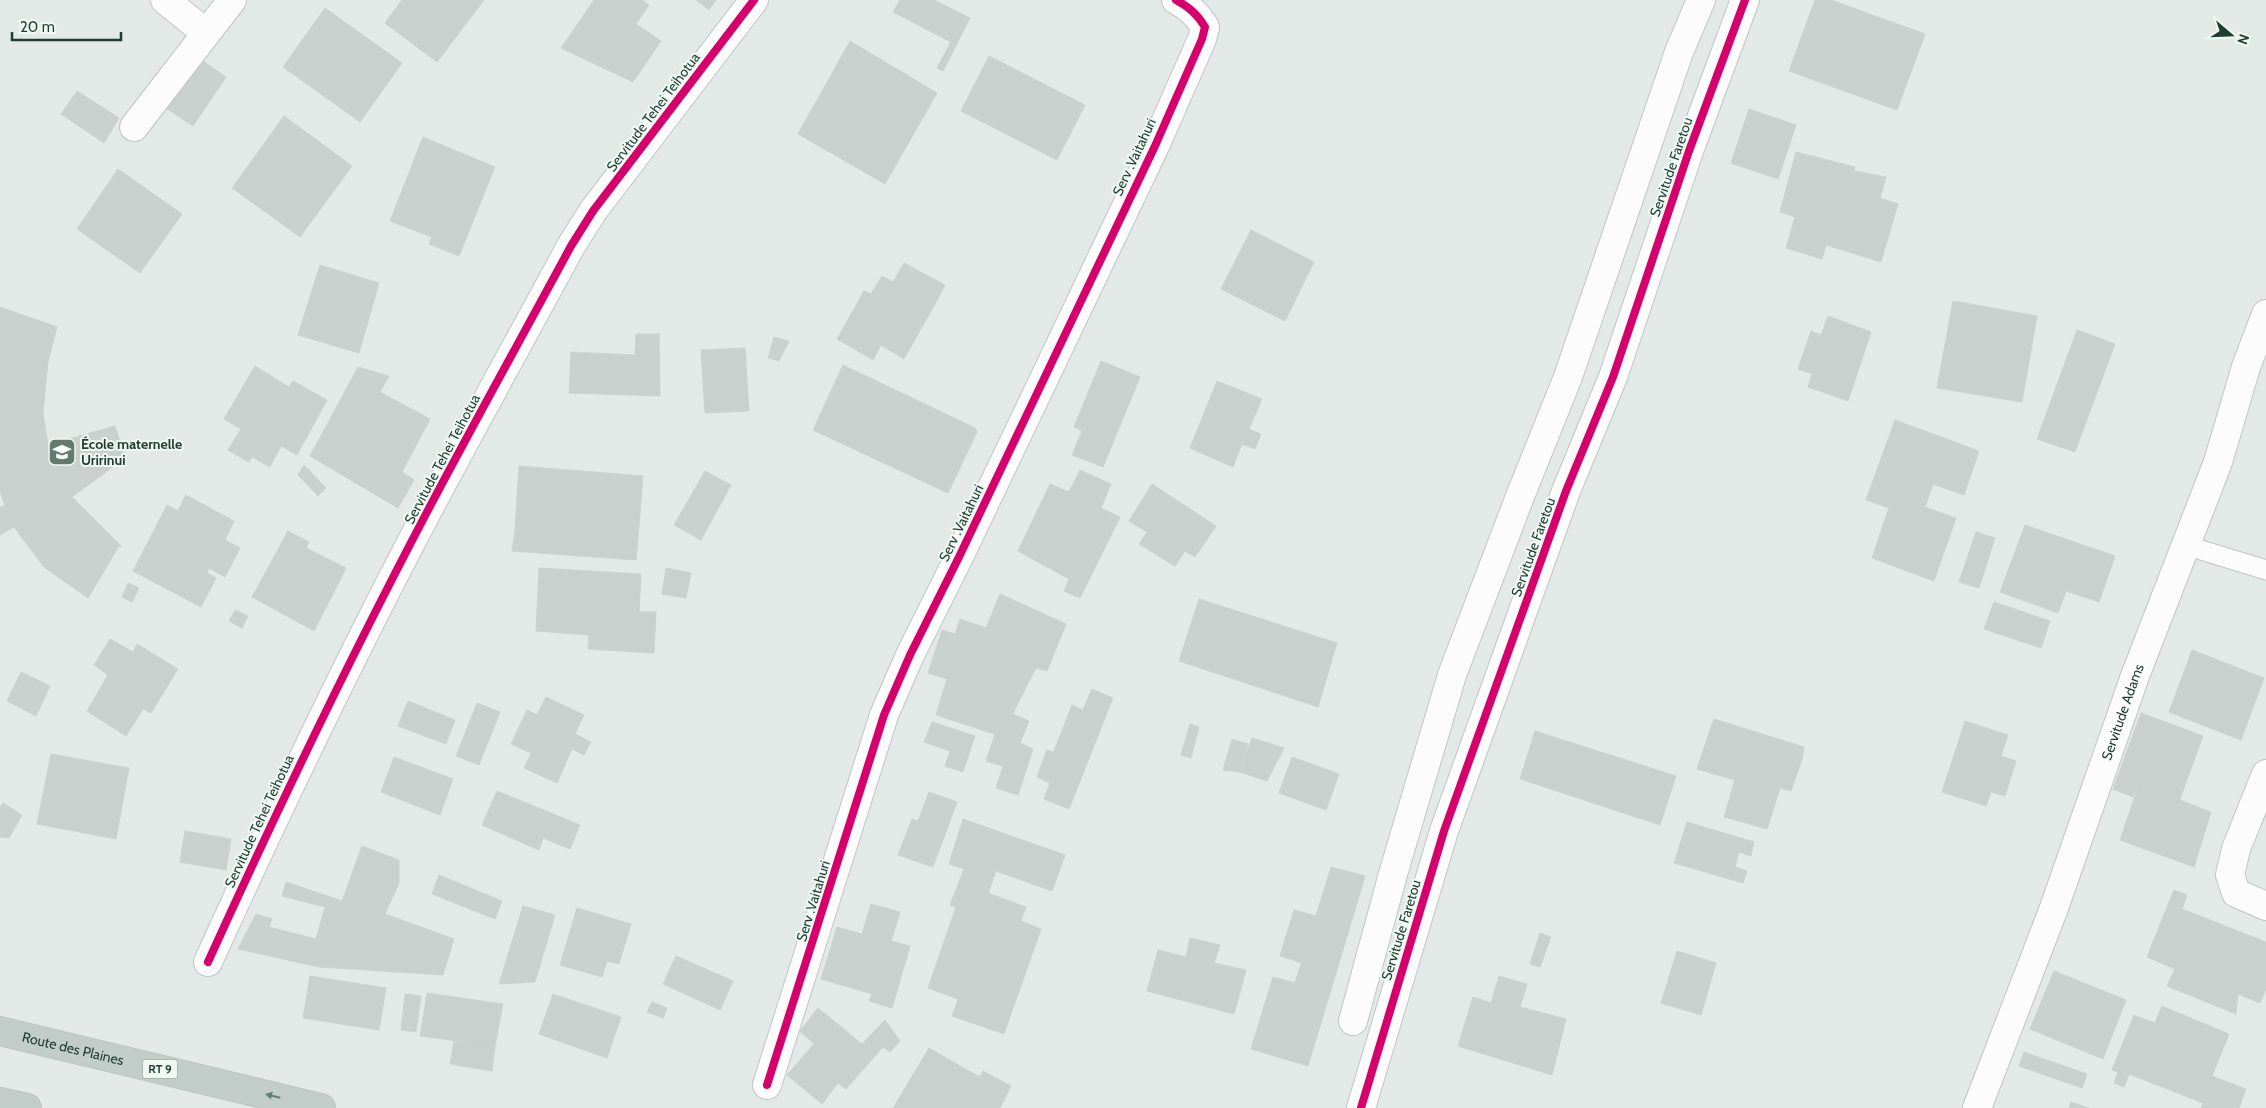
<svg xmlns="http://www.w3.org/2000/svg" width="2266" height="1108" font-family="Cabin,sans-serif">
  <rect width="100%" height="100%" fill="#e3e9e6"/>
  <!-- building -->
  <path fill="#cad0cd" stroke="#cbd2cf" d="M402 0H484L437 62 385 23Z
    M594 0H642L649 5 636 24 661 41 633 82 561 48Z
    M696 0H716L709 10Z
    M900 0H934L970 18 943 71 937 68 951 42 893 12Z
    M1815 0H1831L1925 34 1897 110 1789 71Z
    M325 8 402 63 360 122 283 67Z
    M850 41 937 93 885 184 798 134Z
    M989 56 1085 105 1057 160 961 111Z
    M197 57 226 77 193 126 163 106Z
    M77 91 119 118 104 143 61 114Z
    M1749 109 1796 125 1778 179 1731 163Z
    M284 116 352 166 300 237 232 188Z
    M423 137 495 167 459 256 429 244 432 237 390 221Z
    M1796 152 1855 167 1854 171 1886 177 1880 198 1898 204 1881 262 1826 245 1822 259 1786 248 1795 217 1780 212Z
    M118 169 182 214 140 273 77 229Z
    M1251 230 1314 262 1285 321 1221 289Z
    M904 263 945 285 935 304 897 281 864 335 881 345 873 360 837 339 864 291 871 294 882 276 893 282Z
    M320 265 379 283 359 353 298 335Z
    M897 281 935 304 904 359 864 335Z
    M1953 301 2037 316 2022 402 1937 388Z
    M0 307 57 327 48 362 43 414 48 445 115 426 125 458 72 497 122 547 119 546 88 598 44 567 14 527 0 535V507L5 506 0 491Z
    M1828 316 1871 332 1848 401 1808 387 1812 374 1798 369 1811 331 1821 335Z
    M2077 330 2115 344 2075 452 2037 439Z
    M636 334H659L660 396 569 393 571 352 635 355Z
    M774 337 789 341 779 361 768 358Z
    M745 348 749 411 705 413 701 350Z
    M1101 361 1140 377 1103 467 1072 455 1082 431 1074 427Z
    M843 365 975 428 977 432 948 493 813 430Z
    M255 366 289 387 293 381 327 400 297 455 281 446 270 467 252 457 249 462 228 450 241 429 224 419Z
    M358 367 389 376 380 392 430 419 402 472 414 480 398 508 310 456Z
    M1217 381 1262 399 1249 429 1261 434 1255 449 1242 444 1233 467 1190 448Z
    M1895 420 1979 451 1964 495 1933 484 1925 507 1956 518 1934 581 1872 558 1889 508 1866 500Z
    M304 465 326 488 318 496 298 475Z
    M519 466 643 476 638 538 515 530Z
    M1080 470 1111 484 1101 508 1120 517 1080 598 1064 591 1069 579 1018 551 1050 484 1069 492Z
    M705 471 731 485 701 540 674 525Z
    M1152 484 1216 526 1195 557 1185 551 1175 566 1139 544 1147 532 1129 521Z
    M186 495 234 521 225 540 240 548 225 577 209 568 207 573 216 578 201 607 133 571 167 505 178 511Z
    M2025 525 2115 556 2099 602 2066 591 2058 613 2000 592Z
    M515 530 638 538 636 560 512 551Z
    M288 531 309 542 306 548 346 568 336 588 274 557Z
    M1976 532 1995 538 1979 588 1959 582Z
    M274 557 336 588 314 631 252 597Z
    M539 568 641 574 639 612H656L654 653 588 649 589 635 536 631Z
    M666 568 691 573 686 598 662 594Z
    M128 583 139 588 132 602 122 597Z
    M1000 594 1066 624 1047 671 1036 668 1015 709 996 704 988 732 936 715 947 679 928 673 942 630 955 634 960 619 986 628Z
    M1199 599 1337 643 1318 707 1179 661Z
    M1994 602 2050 621 2041 648 1984 629Z
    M235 610 248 616 242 628 229 621Z
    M110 639 133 652 137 644 178 669 151 713 143 709 126 736 87 711 108 675 94 665Z
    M2192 650 2264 678 2241 740 2169 712Z
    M21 672 50 686 36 716 7 701Z
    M1092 689 1113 698 1069 809 1044 799 1050 783 1037 777 1047 750 1053 752 1054 751 1072 705 1083 710Z
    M546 697 584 715 575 734 591 742 584 755 572 749 557 783 524 768 531 753 511 744 527 710 537 715Z
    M408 701 455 720 446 744 398 726Z
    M477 703 500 712 479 765 456 756Z
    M996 704 1015 709 1013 714 1029 721 1020 743 1033 749 1018 795 996 788 1003 766 986 761 995 734 988 732Z
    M2141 713 2203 736 2180 799 2140 781 2133 797 2113 789Z
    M1714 719 1804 747 1802 759 1711 727Z
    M1965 721 2008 735 2001 756 2016 761 2005 796 1991 792 1986 806 1942 792Z
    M932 722 975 736 963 772 945 766 950 751 924 742Z
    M1190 724 1199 727 1191 758 1181 755Z
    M1711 727 1802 759 1791 791 1780 788 1767 829 1724 817 1735 780 1697 769Z
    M1535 731 1676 776 1660 825 1520 779Z
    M1252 738 1284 748 1267 781 1240 772Z
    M1232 739 1248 744 1240 772 1223 770Z
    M51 754 129 768 116 839 37 824Z
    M394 757 453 779 440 815 381 792Z
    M1292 757 1339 774 1326 810 1279 793Z
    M2140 781 2180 799V800L2211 812 2194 867 2120 840Z
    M497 791 580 825 570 849 543 838 539 850 482 825Z
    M929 792 957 802 933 867 898 855 912 819 918 821Z
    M3 803 22 815 9 838 0 837V808Z
    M963 819 1065 855 1052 891 996 871 988 893 1026 907 1021 921 1041 929 1004 1034 952 1016 958 999 928 988 956 907 950 905 964 869 949 864Z
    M1687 822 1754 842 1751 856 1739 852 1735 867 1747 871 1743 883 1674 863Z
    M185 831 231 839 226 870 180 862Z
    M362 846 399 860V883L385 914 454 939 443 975 319 967 238 949 256 914 272 919 269 927 316 939 325 907 282 896 286 882 342 901Z
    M1331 867 1365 876 1358 900 1324 890Z
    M439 875 502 901 495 919 432 894Z
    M1324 890 1358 900 1308 1066 1251 1049 1273 977 1295 983Z
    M2174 890 2187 895 2182 909 2266 942V989L2260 1003 2238 994 2236 1014 2167 986 2175 969 2147 957Z
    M871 904 900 912 891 941 910 946 892 1008 869 1001 872 994 821 979 837 927 862 934Z
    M523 906 555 915 535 982 499 984Z
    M577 908 631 924 619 964 607 961 602 977 560 965Z
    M1294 910 1316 916 1302 963 1280 956Z
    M1540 933 1551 937 1540 967 1530 964Z
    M1190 938 1220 945 1214 963 1246 970 1234 1014 1147 991 1158 950 1186 957Z
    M1677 951 1716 963 1701 1015 1661 1003Z
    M676 956 733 981 720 1010 663 984Z
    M2054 971 2126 1000 2103 1059 2030 1029Z
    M310 976 386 988 379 1030 303 1018Z
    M1499 976 1527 984 1520 1007 1566 1019 1552 1075 1458 1046 1473 997 1491 1003Z
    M427 993 503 1004 495 1046 420 1036Z
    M405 994 421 996 416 1032 401 1030Z
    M553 994 621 1017 607 1058 539 1034Z
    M652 1002 667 1008 663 1018 647 1012Z
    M2162 1006 2229 1034 2212 1076 2246 1089 2239 1108H2201L2203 1103 2129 1074 2124 1087 2114 1083 2118 1072 2112 1070 2134 1015 2155 1023Z
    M818 1008 862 1044 885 1020 900 1041 890 1052 883 1047 846 1089 838 1083 822 1104 787 1075 814 1044 800 1031Z
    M454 1041 495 1046 492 1071 450 1064Z
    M929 1048 969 1071 948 1108H893Z
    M2024 1052 2087 1074 2082 1088 2019 1066Z
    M969 1071 980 1077 983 1071 1011 1086 1000 1108H948Z
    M2071 1102 2089 1108H2069Z"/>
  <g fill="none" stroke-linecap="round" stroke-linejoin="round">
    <!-- service casing -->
    <g stroke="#c0c6c3" stroke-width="21">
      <path id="service" d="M2185 545 2266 570"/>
    </g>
    <!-- minor casing -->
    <g stroke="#c0c6c3" stroke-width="30">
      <g id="minor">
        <path d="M165 0 206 33"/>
        <path d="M134 127 232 0"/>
        <path d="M2266 774 2236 849 2230 875 2236 893 2266 906"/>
        <path d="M208 962C277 810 349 660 427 512 474 423 523 335 571 246L593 211 754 0"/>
        <path d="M1353 1021 1393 874 1452 675 1519 499 1568 377 1679 52 1701 0"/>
        <path d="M767 1085 884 715 910 655 959 557 1155 146 1202 39 1205 27C1197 14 1189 7 1176 0"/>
        <path d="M1361 1108 1444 831 1566 491 1613 377 1689 151 1745 0"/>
        <path id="s1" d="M1977 1108 2054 908 2135 676 2218 462 2246 367 2266 314"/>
      </g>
    </g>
    <!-- trunk casing -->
    <g stroke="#bbc5c1" stroke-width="30">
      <g id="trunk">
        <path id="s2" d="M0 1031 321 1108"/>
        <path d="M0 1102 27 1108"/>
      </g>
    </g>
    <!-- service -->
    <use href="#service" stroke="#fbfcfb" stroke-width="19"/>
    <!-- minor -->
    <use href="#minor" stroke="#fbfcfb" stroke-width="28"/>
    <!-- trunk -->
    <use href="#trunk" stroke="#c2ccc8" stroke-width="28"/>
    <!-- cycleway casing -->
    <g stroke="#f0f8f3" stroke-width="11">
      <path id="cycleway" d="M208 962C277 810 349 660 427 512 474 423 523 335 571 246L593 211 754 0
        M767 1085 884 715 910 655 959 557 1155 146 1202 39 1205 27C1197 14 1189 7 1176 0
        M1361 1108 1444 831 1566 491 1613 377 1689 151 1745 0"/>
    </g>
    <!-- cycleway -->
    <use href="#cycleway" stroke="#d6006c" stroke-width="8"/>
  </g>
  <!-- one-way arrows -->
  <defs><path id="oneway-solid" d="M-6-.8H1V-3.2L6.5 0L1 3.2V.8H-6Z" transform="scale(1.25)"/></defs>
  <use fill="#687e75" href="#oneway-solid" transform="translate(273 1096) rotate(-166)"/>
  <!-- icons -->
  <defs>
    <g id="school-square" transform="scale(1.4375)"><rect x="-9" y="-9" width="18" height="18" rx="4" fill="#647a70" stroke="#f0f8f3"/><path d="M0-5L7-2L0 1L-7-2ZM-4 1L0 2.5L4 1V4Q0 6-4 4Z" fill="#fff"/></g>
  </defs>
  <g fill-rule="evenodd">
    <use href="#school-square" x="62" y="452"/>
  </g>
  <g text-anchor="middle" stroke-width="4" stroke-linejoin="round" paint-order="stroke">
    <!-- shield labels -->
    <rect fill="#f0f8f3" stroke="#5e766b" stroke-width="1" x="142.5" y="1059.5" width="35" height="19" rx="4"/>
    <g font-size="12" font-weight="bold" fill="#1f3e31">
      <text x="160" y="1073">RT 9</text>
    </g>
    <!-- street labels -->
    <g font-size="14" fill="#1f3e31" stroke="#f0f8f3">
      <text transform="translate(653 112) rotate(-53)" y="5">Servitude Tehei Teihotua</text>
      <text transform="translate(1134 157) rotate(-65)" y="5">Serv .Vaitahuri</text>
      <text transform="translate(1671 167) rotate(-71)" y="5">Servitude Faretou</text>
      <text transform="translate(442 459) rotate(-62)" y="5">Servitude Tehei Teihotua</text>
      <text transform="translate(961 523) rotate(-64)" y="5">Serv .Vaitahuri</text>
      <text transform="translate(1533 547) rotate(-70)" y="5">Servitude Faretou</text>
      <text dy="5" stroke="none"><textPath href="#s1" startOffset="422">Servitude Adams</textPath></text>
      <text transform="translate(259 821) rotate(-65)" y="5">Servitude Tehei Teihotua</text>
      <text transform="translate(813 901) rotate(-73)" y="5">Serv .Vaitahuri</text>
      <text transform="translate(1401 930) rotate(-73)" y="5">Servitude Faretou</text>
      <text dy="5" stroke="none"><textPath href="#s2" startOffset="75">Route des Plaines</textPath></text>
    </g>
    <!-- poi labels -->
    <g font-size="14" font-weight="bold" fill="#1f3e31" stroke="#f0f8f3" text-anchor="start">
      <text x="81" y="449">École maternelle<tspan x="81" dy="16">Uririnui</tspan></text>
    </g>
  </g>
  <!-- north arrow -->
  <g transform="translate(2231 35) rotate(109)" stroke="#f0f8f3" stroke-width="4" paint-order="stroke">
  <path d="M0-4L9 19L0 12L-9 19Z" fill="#1f3e31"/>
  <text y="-8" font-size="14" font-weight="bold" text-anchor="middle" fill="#1f3e31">N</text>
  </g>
  <!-- scale -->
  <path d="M12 32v8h109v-8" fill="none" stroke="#1f3e31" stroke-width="2.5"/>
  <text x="20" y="32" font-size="15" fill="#1f3e31" stroke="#f0f8f3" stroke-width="4" paint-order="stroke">20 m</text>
</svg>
